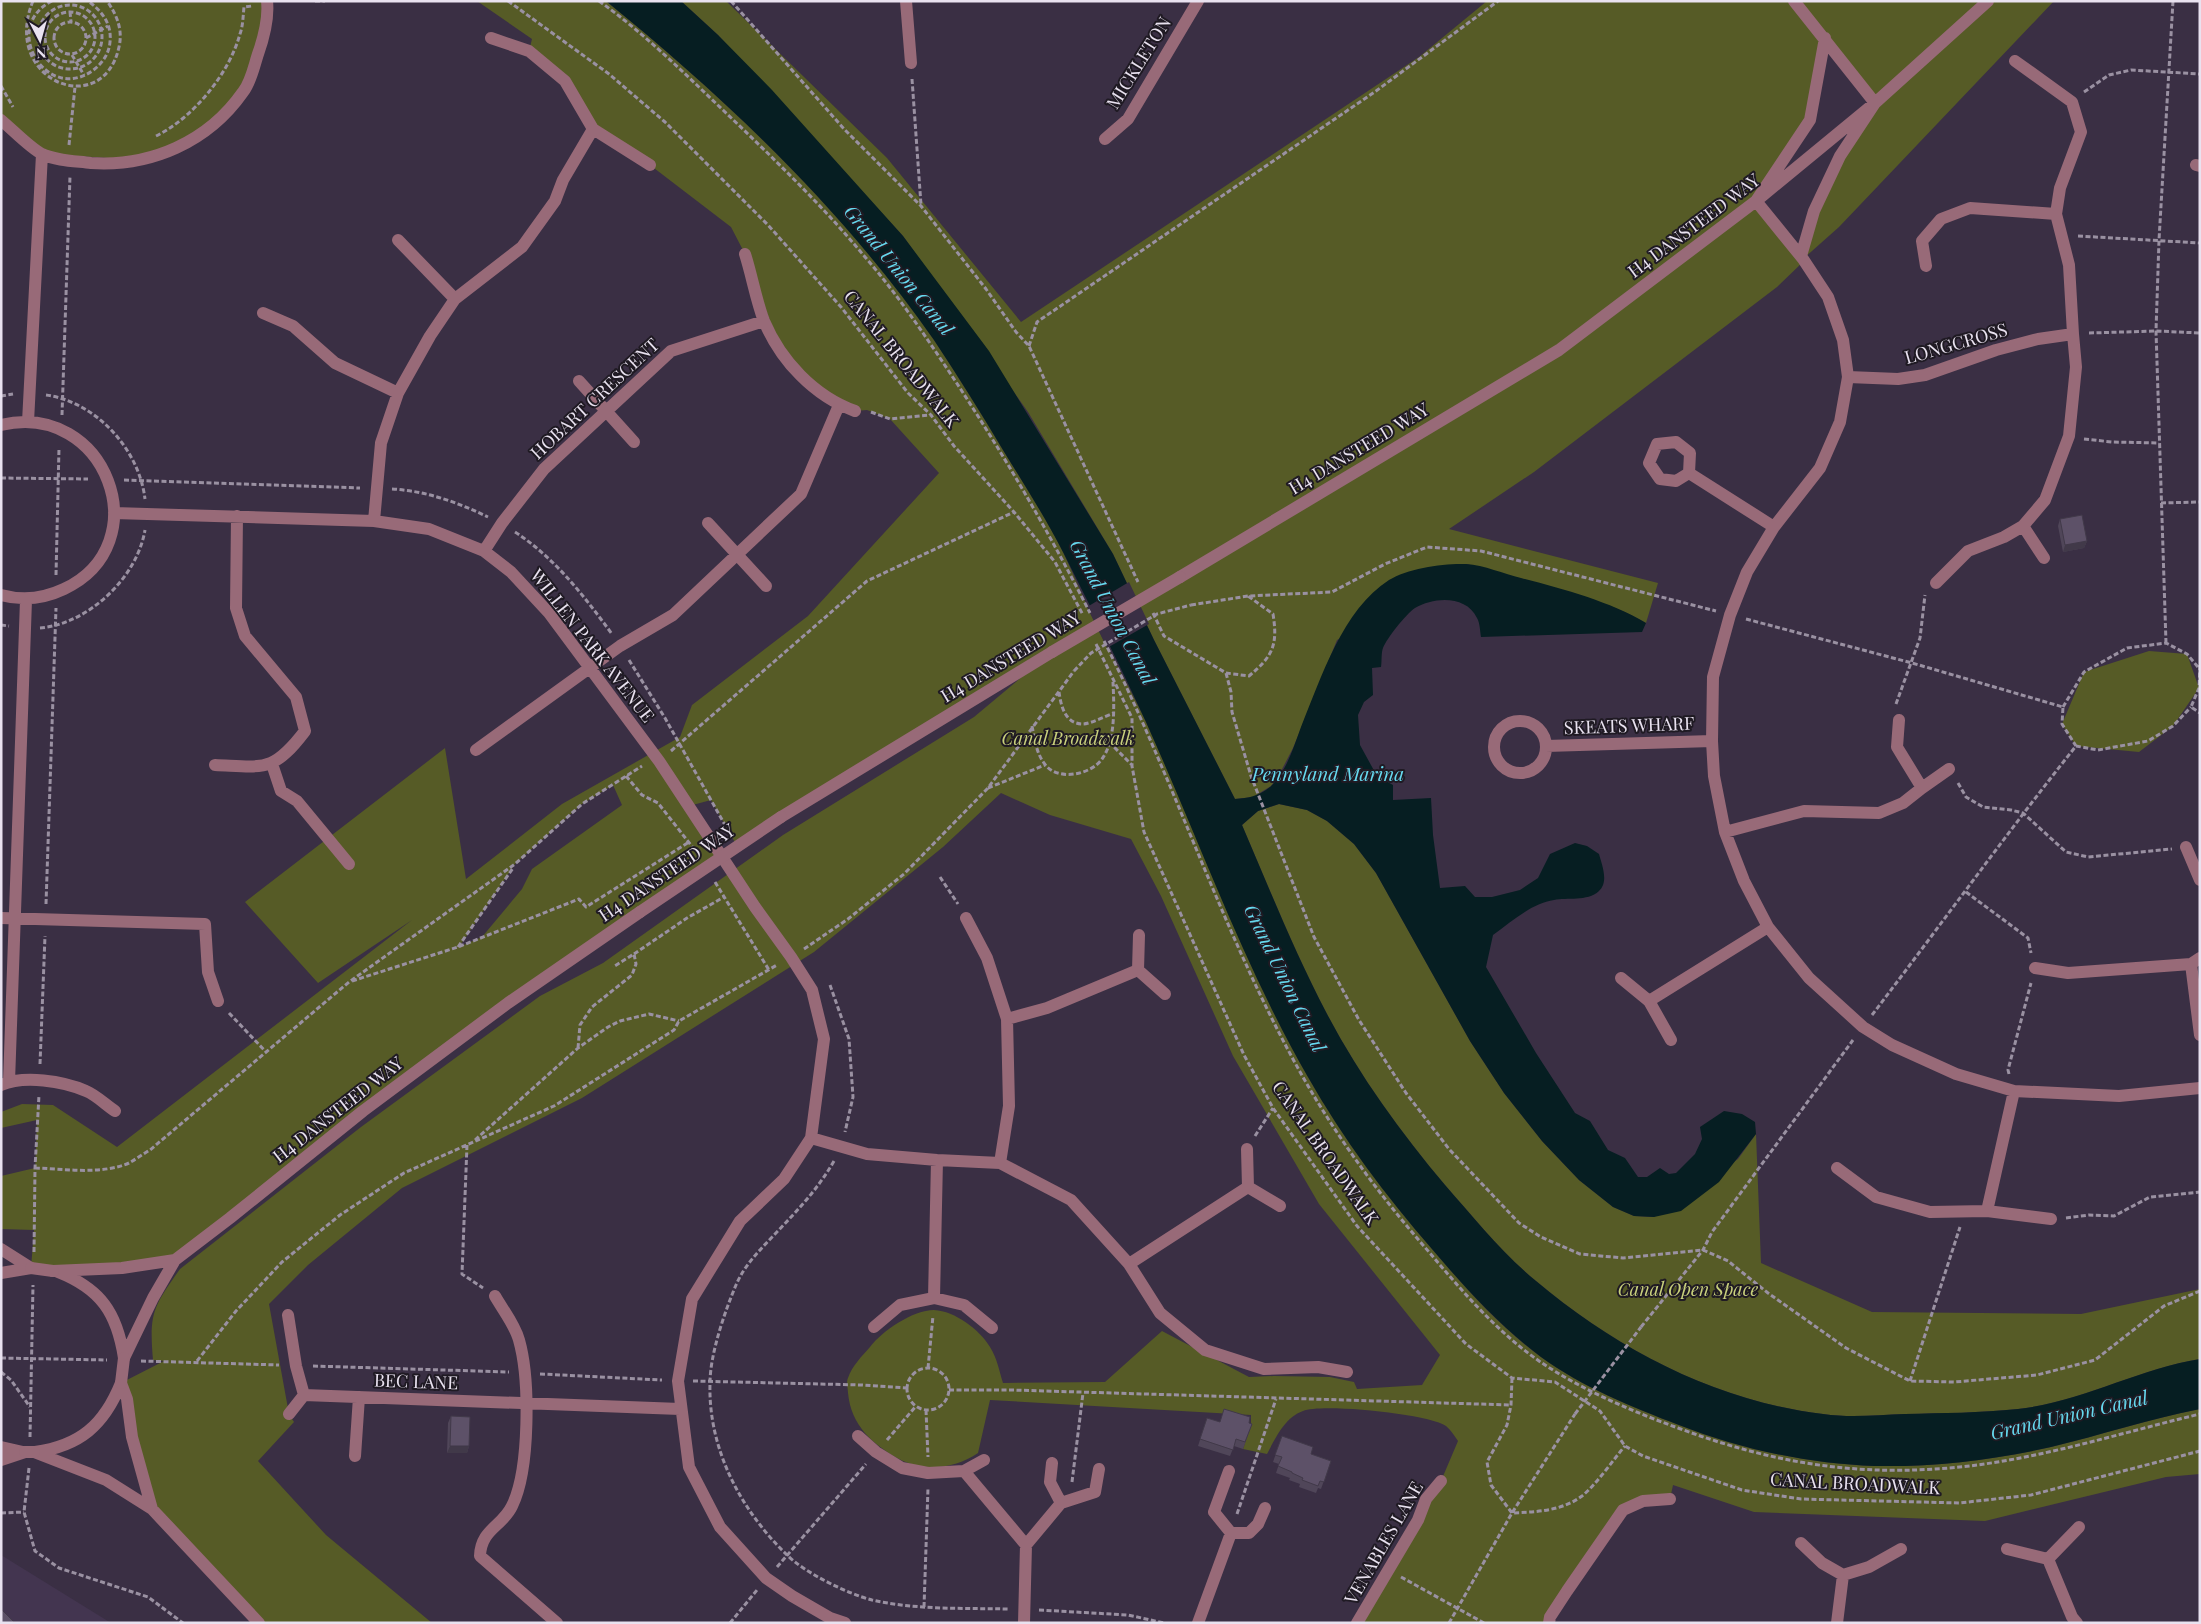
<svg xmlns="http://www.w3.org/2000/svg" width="2201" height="1624" font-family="'Playfair Display',serif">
  <rect width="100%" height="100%" fill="#3a2f44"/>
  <!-- built -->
  <path fill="#433550" d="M1 1555 111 1623H1Z"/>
  <!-- green -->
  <path fill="#565b26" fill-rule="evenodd" d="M1 1H267L254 68 213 127 143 160 42 154 1 120Z
    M477 1H606C728 100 844 211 934 340 958 376 981 413 1003 450 1024 484 1045 517 1063 552 1075 577 1085 603 1097 627 1113 659 1131 690 1146 722 1200 840 1243 964 1308 1077 1343 1139 1386 1196 1432 1249 1466 1289 1499 1326 1541 1357 1582 1387 1632 1407 1679 1425 1740 1449 1809 1464 1875 1466 1934 1467 1993 1460 2051 1447 2101 1435 2149 1419 2200 1409V1474L2166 1477 1985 1521 1754 1512 1673 1485 1670 1499 1623 1510 1549 1623H1357L1441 1481 1458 1441C1455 1437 1451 1430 1446 1426 1429 1414 1322 1403 1303 1411 1285 1417 1275 1439 1267 1454L1243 1449 1251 1425V1415L990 1400 978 1453C955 1469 924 1472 899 1459 872 1444 851 1425 848 1393 848 1389 846 1382 848 1378 852 1366 862 1356 870 1347 882 1331 913 1310 934 1310 955 1311 980 1330 990 1347 997 1358 999 1370 1003 1383L1105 1382 1162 1331 1249 1377 1274 1376 1330 1377 1354 1382 1357 1389 1422 1385 1440 1355 1319 1204 1233 1056 1161 896 1131 839 1050 815 1001 793 943 847 814 952 582 1098 402 1188 308 1265 269 1304 289 1414 294 1422 258 1461 326 1535 432 1623H259L152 1509 121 1383 164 1361 153 1360C149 1313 153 1307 180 1269L361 1127 540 996 603 963 783 835 974 717 1048 655 737 846 711 800 689 806 721 857 508 1003 175 1260 31 1268 34 1230 1 1229V1176L35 1168V1174L37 1120 1 1128V1112L22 1104 53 1105 117 1147 412 920 318 983 245 902 445 748 466 879 562 804 680 737 692 705 808 616 939 473 890 419 867 410 855 411 839 405 782 353 745 254 731 227 650 165 593 129 565 82 529 51 532 39ZM613 785 622 805 532 869 522 889 482 937 459 947 515 864 582 804Z
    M681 1H726L887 158 1021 322 1419 57 1487 1H2054L1839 227 1803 259 1804 261 1777 287 1534 472 1449 529 1658 583 1646 623C1624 610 1602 603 1578 596 1542 584 1505 574 1467 564L1337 640 1293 748 1279 775 1271 786 1253 797 1235 799 1154 640 1113 554 1028 412 903 236 718 35ZM1825 39 1875 103 1814 211 1803 259 1756 201 1810 120Z
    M2149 651 2187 654 2199 688 2173 726 2139 752 2076 746 2062 724 2084 672Z
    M1279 804 1307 810 1327 821 1354 844 1376 873 1470 1041 1504 1093 1542 1141 1579 1180 1613 1207 1634 1216 1654 1217 1738 1159 1756 1134 1761 1263 1872 1312 2081 1314 2200 1289V1359C2138 1369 2081 1402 2018 1409 1980 1413 1943 1413 1905 1414 1878 1415 1850 1418 1823 1414 1716 1401 1618 1350 1536 1281 1502 1253 1474 1218 1445 1185 1401 1133 1359 1075 1327 1014 1295 953 1269 888 1242 825L1258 811Z"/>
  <!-- water -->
  <path fill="#061e22" d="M606 1H681L718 35 772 90 903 236 989 351 1113 554 1154 640 1235 799C1249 798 1259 796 1270 787 1286 773 1294 746 1301 727 1321 678 1343 609 1389 580 1408 568 1445 563 1466 564 1484 565 1504 574 1521 578 1563 589 1609 601 1646 623L1642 632 1481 637C1480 631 1480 623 1477 618 1466 595 1434 597 1415 608 1406 614 1387 638 1383 648 1381 653 1382 661 1381 667L1372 668 1373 695 1364 702 1358 715 1360 745 1377 776 1393 785V800L1431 798 1433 835 1440 888 1465 886 1475 897H1492L1520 890 1538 878 1550 854 1575 843 1587 846 1599 854C1602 865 1609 882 1599 891 1587 902 1567 897 1554 900 1532 903 1511 922 1493 935L1486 967 1536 1053 1575 1113 1590 1121 1608 1150 1625 1158 1638 1177H1647L1660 1168 1669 1174 1676 1173 1695 1154 1702 1139 1700 1127 1724 1111 1742 1114 1755 1122 1756 1134 1719 1182 1681 1211 1654 1217 1634 1216 1613 1207 1579 1180 1542 1141 1504 1093 1470 1041 1376 873 1354 844 1327 821 1307 810 1279 804 1258 811 1242 825C1269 888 1295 953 1327 1014 1359 1075 1401 1133 1445 1185 1474 1218 1502 1253 1536 1281 1618 1350 1716 1401 1823 1414 1850 1418 1878 1415 1905 1414 1943 1413 1980 1413 2018 1409 2081 1402 2138 1369 2200 1359V1409C2149 1419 2101 1435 2051 1447 1993 1460 1934 1467 1875 1466 1809 1464 1740 1449 1679 1425 1632 1407 1582 1387 1541 1357 1500 1326 1466 1289 1432 1249 1386 1196 1343 1139 1308 1077 1243 964 1199 840 1146 722 1120 665 1091 608 1063 552 1045 517 1024 484 1003 450 981 413 958 376 934 340 844 211 728 100 606 1Z"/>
  <!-- pier -->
  <path fill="#3a2f44" d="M1129 582 1149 624 1107 648 1087 607Z"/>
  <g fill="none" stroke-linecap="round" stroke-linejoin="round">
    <!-- path -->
    <path stroke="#9a91a2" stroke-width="3" stroke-dasharray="5 2.5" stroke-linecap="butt" d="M33 1C0 81 103 121 119 47 123 30 117 15 107 1
      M52 1C0 27 46 103 92 71 102 64 109 54 110 42 112 24 102 11 88 1
      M315 1H325
      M508 1 609 74 665 122 768 225 841 307 908 393 931 415 954 446 1014 512 1055 562 1083 615
      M599 1C644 33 684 73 724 111 773 158 822 205 865 257 898 295 926 337 954 379 1004 455 1049 532 1090 613
      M731 1 845 130 921 206 986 289 1016 332 1029 346 1138 582
      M38 37a32 32 0 1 1 64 0a32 32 0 1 1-64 0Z
      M70 12 71 22
      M45 37a25 25 0 1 1 50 0a25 25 0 1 1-50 0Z
      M54 38a16 16 0 1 1 32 0a16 16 0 1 1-32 0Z
      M86 38 108 26
      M72 55 84 75
      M912 79 921 205
      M1 86 13 107
      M2084 92 2109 75 2131 70 2200 74
      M156 136C193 118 229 74 240 34 243 26 243 16 244 7L252 6
      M69 145 75 87
      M2078 236 2200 243
      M2089 333 2156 331 2200 333
      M1029 346 1037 322 1376 91 1498 1
      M46 395C96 402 139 449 145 499
      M1 396 13 394
      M871 412 890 419 930 415
      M62 415 70 176
      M2084 439 2112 442 2159 443
      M1 478 88 479
      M124 480 360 488
      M392 489C426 491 457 502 488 517
      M2161 503 2200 502
      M515 532C555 558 584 596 612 634
      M56 575 59 448
      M1191 605 1248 596 1332 592 1385 564 1427 547 1481 551 1716 611
      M1153 613 1164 636 1226 673 1249 676C1273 656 1278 645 1273 614L1248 596
      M1746 619 1912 663 2063 707 2062 724 2076 746
      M1 625 9 626
      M40 628C88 624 137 578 145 530
      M1104 641C1175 781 1222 932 1299 1070 1335 1135 1380 1196 1429 1252 1462 1291 1496 1331 1539 1361 1580 1389 1631 1411 1678 1428 1764 1460 1843 1475 1935 1469 2025 1464 2112 1435 2200 1414
      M2166 643 2156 331 2159 240 2173 1
      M1096 644 1132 718V766L1144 832 1244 1055 1273 1108 1357 1226 1466 1344 1512 1378 1555 1382 1600 1411 1625 1446 1643 1456 1742 1490 1801 1499 1959 1503 2031 1495 2200 1451
      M629 660 665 718 730 834
      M2200 665 2199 688 2191 707 2200 713
      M1226 673 1231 692 1232 712 1251 776 1314 937 1359 1020 1406 1093 1449 1149 1519 1223 1541 1237 1580 1254 1623 1258 1703 1250 1728 1261 1768 1293 1846 1348 1910 1381 1954 1382 2037 1375 2095 1360 2164 1306 2200 1291
      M1059 692C1061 706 1065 724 1083 724 1090 724 1106 716 1114 713
      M1896 704 1920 638 1925 595
      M2063 707 2084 672 2127 648 2166 643 2187 654 2198 667
      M1032 726C1035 740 1036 752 1044 763 1056 782 1091 775 1102 759 1116 740 1114 705 1113 682
      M1109 742 1132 765
      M671 751 867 581 1014 512
      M626 776 642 795 658 803 694 849
      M1958 783 1966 797 1983 807 2011 810 2023 813 2066 852 2088 857 2172 849
      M988 788 1045 765
      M940 877 958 904
      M715 882 769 970
      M1966 892 2028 938 2031 953
      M46 904 56 608
      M458 947 513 868
      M804 949 848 919 904 874 988 788 1074 671
      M634 954 687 918 724 897
      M352 981 458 947 579 899 586 907 689 842
      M830 985 849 1039 853 1097 845 1132
      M229 1013 267 1053
      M1872 1015C1940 926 2006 834 2076 746L2098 750 2148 741 2173 726 2191 707
      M578 1048 580 1025 592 1007 632 975 636 964 634 954 613 967
      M40 1064 45 936
      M2009 1074 2008 1070 2031 983
      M1255 1136 1273 1108
      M475 1140 578 1048 608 1027 620 1021 649 1014 679 1021
      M467 1145 462 1274 483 1288
      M834 1161C818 1189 797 1211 775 1234 760 1250 745 1264 736 1285 725 1311 710 1354 710 1383 708 1448 740 1509 786 1554 803 1572 848 1594 872 1600 916 1610 963 1608 1008 1609
      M35 1168C65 1169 101 1175 129 1163 136 1159 143 1154 150 1150L349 982 515 864 582 804 642 766
      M2066 1218 2089 1215 2114 1216 2150 1197 2200 1192
      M34 1252 35 1168 39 1095
      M1641 1327 1703 1250 1712 1232 1853 1040
      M1 1358 107 1360
      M141 1361 279 1365
      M197 1361 236 1311 282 1262 340 1215 404 1173 554 1106 674 1030 679 1021 777 965
      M313 1366 509 1372
      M928 1368 933 1316
      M907 1389a21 21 0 1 1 42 0a21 21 0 1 1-42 0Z
      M1 1372 11 1380 30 1407
      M540 1374 662 1380
      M1512 1378 1511 1405 1507 1425 1487 1462 1491 1485 1512 1513C1536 1512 1562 1511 1582 1496 1596 1485 1613 1460 1625 1446
      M693 1381 862 1385 907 1388
      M1910 1381 1960 1227
      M949 1390H1012L1511 1405
      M926 1410 928 1457
      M30 1437 33 1285
      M887 1440 916 1406
      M29 1468 24 1512 35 1551 59 1568 148 1597 183 1623
      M1072 1482 1083 1393
      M1 1513 24 1512
      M1237 1514 1276 1399
      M777 1567 866 1464
      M1401 1577 1484 1623
      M924 1607 928 1488
      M1039 1610 1128 1615 1164 1623
      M730 1623 757 1590
      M1449 1623 1512 1513 1575 1414"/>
    <!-- minor -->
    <path stroke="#986a78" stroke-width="12" d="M906 1 911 63
      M1794 1 1875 103 1840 156 1814 211 1801 256
      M491 38 529 51 565 81 593 129 650 165
      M1825 38 1810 120 1756 201 1803 259 1828 297 1843 340 1848 377 1840 422 1820 468 1774 527 1747 572 1730 615 1713 677 1712 741 1714 776 1725 832 1744 881 1768 927 1809 978 1863 1027 1892 1045 1956 1074 2014 1091 2119 1096 2200 1088
      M1 120C13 130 30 148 42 154 57 161 75 161 91 163 151 167 208 142 243 92 251 82 254 66 258 54 264 37 269 19 267 1
      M1105 139 1128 119 1198 1
      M2196 165 2200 166
      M398 240 455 299
      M745 254C752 276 756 300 764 321 781 361 814 396 855 411
      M1926 266 1922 241 1941 219 1970 208 2056 214 2060 188 2081 132 2072 102 2015 61
      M263 313 293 326 335 363 398 393
      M1848 377 1898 379 1925 375 1996 350 2038 339 2073 334 2069 265 2056 214
      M579 381 634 442
      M28 422 42 154
      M1 425C106 400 160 544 64 589 43 599 23 601 1 595
      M1689 473 1676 481 1660 479 1649 463 1657 444 1676 442 1690 453 1689 473 1774 527
      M114 513 374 521 429 529 484 551 511 572 549 613 659 761 755 907 791 957 812 990 824 1039 811 1138 784 1179 740 1221 692 1299 678 1381 689 1467 720 1527 766 1578 792 1596 830 1618 845 1623
      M374 521 381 443 398 393 430 336 455 299 522 247 555 201 563 180 593 129
      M708 523 766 586
      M2023 526 2044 558
      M484 551 502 523 544 469 671 351 764 321
      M1180 577 1559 350 1756 201 1875 103 1988 1
      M1936 583 1968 551 2004 537 2023 526 2045 500 2069 436 2076 367 2073 334
      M1899 720 1897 747 1922 788 1949 769
      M1494 747a26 26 0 1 1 52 0a26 26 0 1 1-52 0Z
      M1546 746 1712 741
      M476 750 620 646 673 615 801 494 839 405
      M272 764 281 791 297 801 349 864
      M215 765C264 767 273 773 305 731L296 697 245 636 236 608 237 516
      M781 817 1052 652
      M1725 832 1804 811 1879 813 1903 803 1922 788
      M2186 847 2200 880
      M1 918 205 924 208 972 218 1001
      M966 918 987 958 1007 1019 1009 1106 1000 1163
      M1139 935 1138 970 1165 994
      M2200 958 2191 964 2200 1035
      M2035 968 2068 973 2191 964
      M1621 978 1649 1001
      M1007 1019 1047 1008 1138 970
      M1671 1040 1649 1001 1768 927
      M9 1082 26 600
      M1 1085C24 1075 63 1081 86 1091 96 1095 106 1105 115 1111
      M2014 1091 1987 1211 2051 1219
      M811 1138 867 1154 937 1160 1000 1163 1071 1200 1129 1264 1160 1313 1205 1350 1264 1369 1318 1367 1347 1372
      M1247 1149 1248 1187 1280 1206
      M1837 1168 1876 1197 1930 1212 1987 1211
      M1 1249 31 1268
      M1129 1264 1248 1187
      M53 1271 122 1268 175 1260
      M58 1272C101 1289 117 1313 124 1358
      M1 1273 31 1268
      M495 1296C503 1310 515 1325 519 1340 530 1379 530 1470 512 1506 502 1527 481 1529 480 1556L557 1623
      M934 1298 937 1160
      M288 1315 296 1366 304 1395 289 1414
      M874 1327 900 1305 934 1298 964 1305 992 1328
      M124 1358 153 1298 175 1260 230 1218 363 1111 508 1003 640 912
      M121 1383 127 1399 132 1437 152 1509
      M304 1395 680 1409
      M858 1436 876 1452 902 1468 928 1473 964 1471 984 1460
      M1 1447 23 1452
      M34 1452 106 1480 152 1509 259 1623
      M35 1452C80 1446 104 1425 121 1383
      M355 1456 359 1397
      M1 1460 25 1452
      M1052 1463 1050 1482 1061 1503
      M964 1471 1026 1545 1024 1623
      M1229 1471 1214 1512 1231 1533H1249L1258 1524 1265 1508
      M1801 1543 1822 1563 1843 1575 1869 1567 1901 1549
      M1026 1545 1061 1503 1095 1492 1099 1469
      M2007 1549 2048 1559 2079 1527
      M2048 1559 2072 1617 2077 1623
      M1198 1623 1231 1533
      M1357 1623 1418 1520 1426 1499 1441 1481
      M1549 1623 1550 1617 1567 1591 1623 1510 1643 1501 1670 1499
      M1837 1623 1843 1575"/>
    <!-- path-bridge -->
    <path stroke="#9a91a2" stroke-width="3" stroke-dasharray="5 2.5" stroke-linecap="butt" d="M1074 671 1091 653 1157 614 1191 605
      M1575 1414 1641 1327"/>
    <!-- minor-bridge -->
    <path stroke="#986a78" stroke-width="12" d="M1052 652 1180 577
      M640 912 781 817
      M31 1268 53 1271
      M121 1383 124 1358
      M25 1452H34"/>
  </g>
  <!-- wall -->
  <path fill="#504659" d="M2060 519 2087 541 2084 548 2063 552 2058 526Z
    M451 1416 469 1446 467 1453H447L448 1423Z
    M1207 1418 1219 1422 1249 1423 1252 1424 1243 1449 1234 1446 1230 1456 1198 1446Z
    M1282 1436 1311 1454 1331 1461 1321 1489 1318 1488 1316 1493 1299 1487 1300 1484 1289 1480 1290 1478 1276 1473 1279 1464 1273 1462Z"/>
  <!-- shaded-wall -->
  <path fill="#413949" d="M2087 541 2084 548 2063 552 2065 545Z
    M450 1446H469L467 1453H447Z"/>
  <!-- building -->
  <path fill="#5d5168" stroke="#413949" d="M2082 515 2087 541 2065 545 2060 519Z
    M1224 1409 1250 1417 1249 1423 1252 1424 1245 1442 1236 1439 1233 1450 1200 1439 1207 1418 1220 1422Z
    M451 1416 470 1417 469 1446H450Z
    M1282 1436 1313 1447 1311 1454 1331 1461 1324 1482 1320 1481 1318 1486 1302 1480 1303 1478 1292 1473V1472L1278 1466 1282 1457 1275 1455Z
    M1 1609 15 1623H1Z"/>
  <g text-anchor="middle" stroke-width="4" stroke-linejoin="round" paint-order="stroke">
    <!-- street labels -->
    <g font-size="18" fill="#e9e2f0" stroke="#1f1a23">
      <text transform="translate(1139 63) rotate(-58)" y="6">MICKLETON</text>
      <text transform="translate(1694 226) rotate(-37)" y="6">H4 DANSTEED WAY</text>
      <text transform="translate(1956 344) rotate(-16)" y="6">LONGCROSS</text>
      <text transform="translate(901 359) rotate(51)" y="6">CANAL BROADWALK</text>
      <text transform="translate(595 399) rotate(-43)" y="6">HOBART CRESCENT</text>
      <text transform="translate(1359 449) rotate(-31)" y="6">H4 DANSTEED WAY</text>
      <text transform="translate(592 646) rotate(52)" y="6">WILLEN PARK AVENUE</text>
      <text transform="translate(1011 657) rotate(-31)" y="6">H4 DANSTEED WAY</text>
      <text transform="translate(1629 726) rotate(-2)" y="6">SKEATS WHARF</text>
      <text transform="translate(667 873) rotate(-34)" y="6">H4 DANSTEED WAY</text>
      <text transform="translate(338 1110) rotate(-38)" y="6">H4 DANSTEED WAY</text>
      <text transform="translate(1325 1153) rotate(55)" y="6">CANAL BROADWALK</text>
      <text transform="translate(416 1382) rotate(2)" y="6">BEC LANE</text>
      <text transform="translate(1855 1484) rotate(3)" y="6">CANAL BROADWALK</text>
      <text transform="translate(1384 1543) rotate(-60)" y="6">VENABLES LANE</text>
    </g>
    <!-- park labels -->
    <g font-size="18" font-style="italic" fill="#c9d17d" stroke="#1f1a23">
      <text x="1068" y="745">Canal Broadwalk</text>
      <text x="1688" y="1296">Canal Open Space</text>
    </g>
    <!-- water labels -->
    <g font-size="19" font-style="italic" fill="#66d9ef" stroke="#1f1a23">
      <text transform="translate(899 270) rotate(51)" y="7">Grand Union Canal</text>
      <text transform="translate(1113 612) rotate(62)" y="7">Grand Union Canal</text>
      <text x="1328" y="781">Pennyland Marina</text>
      <text transform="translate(1285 978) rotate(64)" y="7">Grand Union Canal</text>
      <text transform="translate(2069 1415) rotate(-13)" y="7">Grand Union Canal</text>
    </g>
  </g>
  <!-- border -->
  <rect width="2201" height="1624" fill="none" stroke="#e9e2f0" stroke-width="5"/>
  <!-- north arrow -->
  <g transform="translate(40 40) rotate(174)" stroke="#1f1a23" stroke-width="4" paint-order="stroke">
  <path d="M0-4L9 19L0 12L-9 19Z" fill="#e9e2f0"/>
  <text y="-8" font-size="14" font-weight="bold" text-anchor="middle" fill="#e9e2f0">N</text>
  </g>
</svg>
